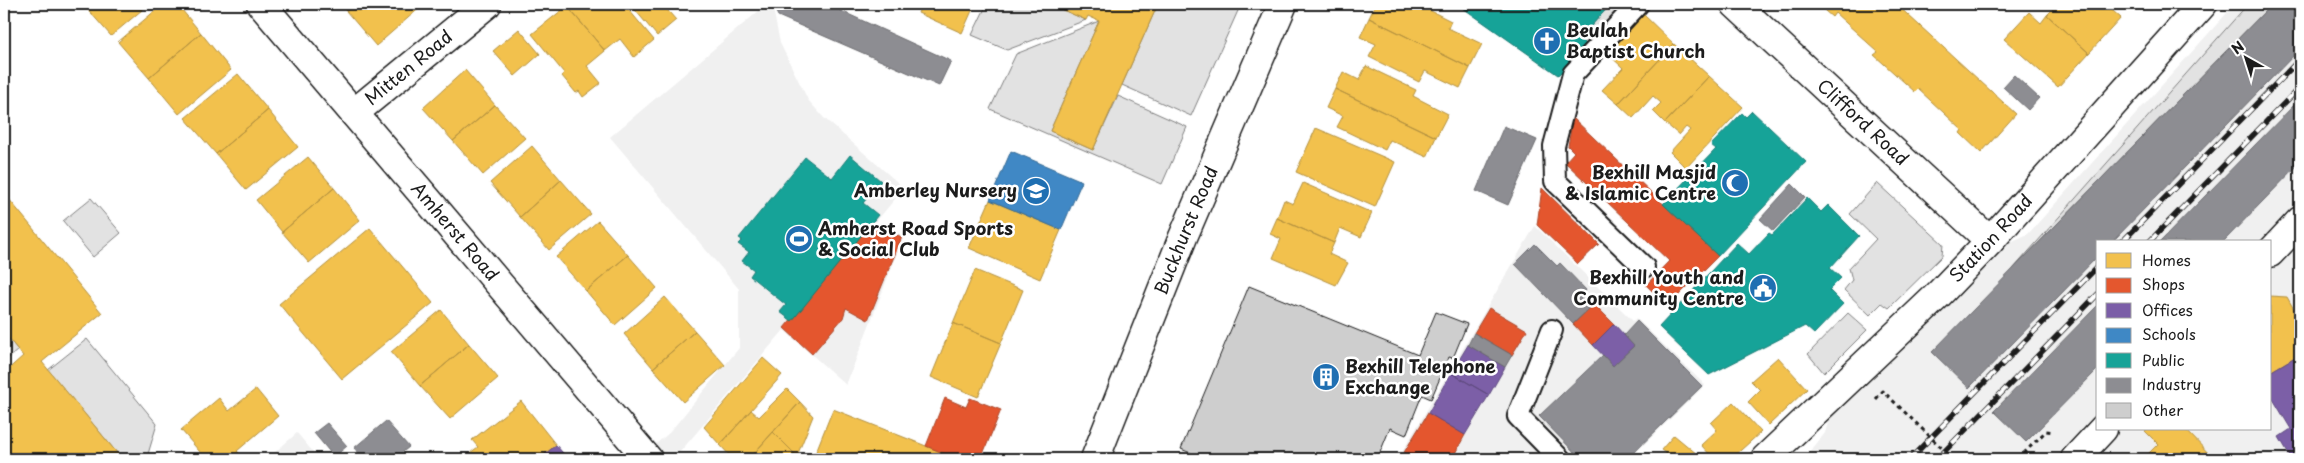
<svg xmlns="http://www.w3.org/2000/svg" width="2304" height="463" font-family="'Playpen Sans',sans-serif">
  <rect width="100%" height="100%" fill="#fff"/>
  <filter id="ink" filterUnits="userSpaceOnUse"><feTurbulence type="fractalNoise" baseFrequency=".02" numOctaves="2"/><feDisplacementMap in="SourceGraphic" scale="10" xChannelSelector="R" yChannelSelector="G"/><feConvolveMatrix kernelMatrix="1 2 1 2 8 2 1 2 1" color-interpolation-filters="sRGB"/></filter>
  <g filter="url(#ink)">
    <!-- built -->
    <path fill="#f0f0f0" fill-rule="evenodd" d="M767 4H772L780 43 808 100 824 118 904 188 875 223 904 236 846 385 784 330 674 459H638L669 433 739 348V289L610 137Z
      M2235 4H2300V459H1804L1825 433 1831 412 1997 248 2028 234ZM2098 242H2270V429H2098Z
      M1535 226 1633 321 1636 318 1705 385 1629 459H1398Z
      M297 433 319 459H267Z"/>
    <!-- green -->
    <path fill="#e2e2e2" stroke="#7f7f7f" d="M987 4H1049L1086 20 1007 50 972 35Z
      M1158 4H1241L1191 116 1122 85Z
      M1611 4H1624L1587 45 1580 38Z
      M2248 4H2272L2013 269Z
      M1099 21 1050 131 1093 150 1118 96 1187 127 1162 184 990 109 1016 54Z
      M1877 183 1943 244 1942 256 1889 308 1882 303 1870 315 1844 290 1852 280 1849 268 1876 239 1850 214Z
      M91 198 121 233 93 257 63 221Z
      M1848 313 1867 330 1824 373 1808 354Z
      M4 333 18 350 4 362Z
      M87 339 157 424 148 454 142 459H122L48 370Z"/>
    <!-- homes -->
    <path fill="#f2c14e" stroke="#b2903f" d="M83 4H149L111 36Z
      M163 4H177L201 33 149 78 118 42Z
      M340 4H355L346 11Z
      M355 4H424L376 46 346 11Z
      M569 4H624L654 40 634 57 620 39 605 51 567 6Z
      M630 4H662L676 20 657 36Z
      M922 4H975L962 33 918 13Z
      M1049 4H1158L1093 150 1050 131 1099 21 1088 16 1086 20Z
      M1376 4H1383L1394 9 1396 4H1417L1451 21 1448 28 1482 44 1470 68 1369 18Z
      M1817 4H1896L2016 114 1981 153 1960 133 1962 130 1944 113 1918 89 1915 92 1874 55 1878 52 1835 13 1832 17Z
      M2050 4H2105L2121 18 2089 53 2047 15 2054 8Z
      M567 6 605 51 587 66 601 83 583 97 579 91 576 93 562 76 564 73 532 34Z
      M2029 12 2041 23 2047 15 2089 53 2058 87 2004 39Z
      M1642 13 1674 44 1618 104 1602 90 1623 68 1606 52Z
      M1369 18 1470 68 1460 88 1425 71 1419 82 1369 57 1376 44 1360 37Z
      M519 29 540 54 515 76 493 51Z
      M201 33 231 70 179 114 149 78Z
      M1674 44 1709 76 1665 123 1653 111 1661 103 1653 96 1633 118 1618 104Z
      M1366 66 1416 90 1413 96 1448 114 1436 137 1335 89 1343 72 1359 80Z
      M465 70 495 105 453 141 423 108Z
      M238 74 268 110 216 154 185 118Z
      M1709 76 1743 107 1686 168 1670 152 1690 130 1686 127 1679 135 1665 123Z
      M1335 89 1436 137 1427 157 1390 140 1385 150 1337 127 1343 116 1326 108Z
      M495 105 525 138 483 175 453 141Z
      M268 110 298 147 246 190 216 154Z
      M1316 128 1395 162 1375 207 1296 172Z
      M532 146 561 180 520 217 490 183Z
      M308 157 334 188 282 232 256 200Z
      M561 180 591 214 549 250 520 217Z
      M1303 183 1372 213 1361 237 1340 228 1334 243 1277 218 1284 200 1293 204Z
      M334 188 360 220 309 263 282 232Z
      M4 193 102 313 42 362 122 459H4V373L23 356 4 333Z
      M990 200 1061 230 1040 279 969 248Z
      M1277 218 1334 243 1329 254 1348 263 1336 285 1273 258 1281 239 1270 234Z
      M598 221 628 255 586 291 556 257Z
      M370 228 433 303 342 379 279 304Z
      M628 255 657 288 615 325 586 291Z
      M975 270 1023 290 1001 343 953 323Z
      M2270 296 2287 297 2300 320V354L2270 372Z
      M665 297 695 331 653 368 624 334Z
      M441 310 469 344 420 386 391 352Z
      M953 323 1001 343 978 397 931 377Z
      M695 331 725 365 683 402 653 368Z
      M469 344 498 378 450 419 420 386Z
      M1778 357 1807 389 1769 425 1748 402 1760 390 1751 381Z
      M763 358 782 375 720 445 704 427Z
      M256 389 278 416 237 451 244 459H206L181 430 219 398 229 411Z
      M787 389 800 402 749 459H733L720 445 751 410 759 417Z
      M521 401 556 445 539 459H462L478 447 472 440Z
      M800 402 813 416 797 456 773 432Z
      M1733 402 1761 432 1731 459H1714L1701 445 1717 430 1711 423Z
      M833 409 926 446 958 459H813Z
      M2147 429H2185L2214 459H2143L2158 444 2145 431Z
      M773 432 797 456 795 459H749Z
      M1674 435 1703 459H1662L1667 454 1661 450Z"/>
    <!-- shops -->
    <path fill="#e4572e" stroke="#a84529" d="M1573 118 1718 256 1668 306 1646 285 1669 261 1565 162 1574 152 1568 146Z
      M1542 188 1599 244 1578 264 1537 225Z
      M870 224 902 237 868 320 846 308 843 318 812 354 784 328Z
      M1594 304 1614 324 1593 345 1573 324Z
      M1489 308 1527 330 1512 355 1474 333Z
      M945 398 966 407 970 398 1001 410 981 459H958L926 446Z
      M1428 413 1465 435 1453 457 1456 459H1400Z"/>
    <!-- offices -->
    <path fill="#7b5ea7" stroke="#5e4a7d" d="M1614 324 1634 346 1613 366 1593 345Z
      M1468 345 1505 367 1489 395 1451 373Z
      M2300 354V459H2292L2279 437 2291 429 2270 394V372Z
      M1451 373 1489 395 1465 435 1428 413Z
      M556 445 568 459H539Z"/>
    <!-- schools -->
    <path fill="#3f88c5" stroke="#346892" d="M1011 151 1082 181 1061 230 990 200Z"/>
    <!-- public -->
    <path fill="#17a398" stroke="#187a73" d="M1467 4H1611L1580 38 1587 45 1558 75 1463 8Z
      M1752 111 1806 162 1718 256 1663 204 1716 149 1711 145 1742 113 1746 117Z
      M850 155 881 181 863 203 878 215 792 321 780 312 786 305 750 276 754 270 742 261 749 252 738 244 742 240 739 238 805 157 832 178Z
      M1807 198 1821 212 1828 205 1859 236 1830 268 1841 278 1829 290 1843 304 1814 334 1805 326 1709 375 1659 327 1737 243 1749 254 1769 233 1772 235Z"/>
    <!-- industry -->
    <path fill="#8d8d92" stroke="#6b6b6f" d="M772 4H826L951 61 939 86 778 16Z
      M2272 4H2300V49L2112 242H2098V256L1969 388 1932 352Z
      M2014 75 2039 98 2028 110 2003 87Z
      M2300 99V163L2223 242H2160Z
      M1504 126 1537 140 1508 205 1476 191Z
      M1792 184 1805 197 1773 231 1760 219Z
      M1535 244 1557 266 1560 263 1586 290 1584 293 1594 304 1573 324 1515 264Z
      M2098 305V369L2026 442 1994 411Z
      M1637 321 1702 386 1627 459H1581L1539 416 1603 355 1613 366 1634 346 1624 335Z
      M1474 333 1512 355 1505 367 1468 345Z
      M386 421 409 447 394 459H364L354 448Z
      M327 423 347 446 334 457 314 433Z"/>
    <!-- building -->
    <path fill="#cecece" stroke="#1c1c1c" d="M1249 286 1418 355 1436 312 1467 324 1453 358 1449 357 1431 399 1422 395 1406 435 1390 428 1379 455 1388 459H1205L1181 449Z"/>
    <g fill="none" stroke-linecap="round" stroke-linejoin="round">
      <!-- service casing -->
      <g stroke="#1c1c1c" stroke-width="24">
        <path id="service" d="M1638 4 1573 74 1554 146 1555 181 1644 267
          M1552 330 1518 416 1560 459"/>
      </g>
      <!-- minor casing -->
      <g stroke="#1c1c1c" stroke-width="31">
        <g id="minor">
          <path id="s1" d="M261 4 648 459"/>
          <path id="s2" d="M354 113 487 4"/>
          <path d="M2270 253 2300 221"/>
          <path d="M2075 459 2103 429"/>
        </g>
      </g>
      <!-- tertiary casing -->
      <g stroke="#1c1c1c" stroke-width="31">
        <g id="tertiary">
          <path id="s3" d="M1735 4 1990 241"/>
          <path id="s4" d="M1765 459 1938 295 1990 241 2203 4"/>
        </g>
      </g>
      <!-- primary casing -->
      <g stroke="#1c1c1c" stroke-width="31">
        <g id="primary">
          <path id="s5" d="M1095 459 1183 237 1283 4"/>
        </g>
      </g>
      <!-- path -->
      <path stroke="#1c1c1c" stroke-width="3" stroke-dasharray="4 4" stroke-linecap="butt" d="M2018 459 2046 431 2054 432"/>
      <!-- service -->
      <use href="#service" stroke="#fff" stroke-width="20"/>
      <!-- minor -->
      <use href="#minor" stroke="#fff" stroke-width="28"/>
      <!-- tertiary -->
      <use href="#tertiary" stroke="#fff" stroke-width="28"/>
      <!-- primary -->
      <use href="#primary" stroke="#fff" stroke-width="28"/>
      <!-- rail casing -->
      <g stroke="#1c1c1c" stroke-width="5.5">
        <path id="rail" d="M2122 242 2300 59
          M2149 242 2300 87
          M1910 459 2098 266
          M1937 459 2098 294"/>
      </g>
      <!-- rail -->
      <use href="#rail" stroke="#fff" stroke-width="4" stroke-dasharray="11" stroke-linecap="butt"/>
      <!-- path-bridge -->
      <path stroke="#1c1c1c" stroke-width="3" stroke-dasharray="4 4" stroke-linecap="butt" d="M1876 399 1883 391 1953 459"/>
    </g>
  </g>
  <!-- icons -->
  <defs>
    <g id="church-disc" transform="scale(1.4375)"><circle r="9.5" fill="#1f6fb2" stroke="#fff"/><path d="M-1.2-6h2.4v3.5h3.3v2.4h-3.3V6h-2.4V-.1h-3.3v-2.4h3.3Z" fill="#fff"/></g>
    <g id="mosque-disc" transform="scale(1.4375)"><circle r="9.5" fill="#1f6fb2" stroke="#fff"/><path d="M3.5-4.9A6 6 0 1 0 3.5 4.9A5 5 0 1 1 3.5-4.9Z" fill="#fff"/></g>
    <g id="school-disc" transform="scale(1.4375)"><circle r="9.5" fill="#1f6fb2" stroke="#fff"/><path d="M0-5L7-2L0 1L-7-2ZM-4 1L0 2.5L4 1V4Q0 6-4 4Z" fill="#fff"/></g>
    <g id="stadium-disc" transform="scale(1.4375)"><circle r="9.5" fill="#1f6fb2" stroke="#fff"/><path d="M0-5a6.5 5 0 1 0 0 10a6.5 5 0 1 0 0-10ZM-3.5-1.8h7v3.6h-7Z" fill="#fff"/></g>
    <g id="civic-disc" transform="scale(1.4375)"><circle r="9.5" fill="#1f6fb2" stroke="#fff"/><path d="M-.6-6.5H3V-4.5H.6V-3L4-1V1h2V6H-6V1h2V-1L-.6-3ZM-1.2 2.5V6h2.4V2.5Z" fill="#fff"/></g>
    <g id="building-disc" transform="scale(1.4375)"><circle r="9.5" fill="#1f6fb2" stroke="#fff"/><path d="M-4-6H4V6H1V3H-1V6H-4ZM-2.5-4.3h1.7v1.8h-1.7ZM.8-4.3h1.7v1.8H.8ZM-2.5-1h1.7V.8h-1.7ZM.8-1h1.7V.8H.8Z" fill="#fff"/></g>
  </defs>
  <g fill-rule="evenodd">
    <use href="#church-disc" x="1547" y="41"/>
    <use href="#mosque-disc" x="1735" y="183"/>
    <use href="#school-disc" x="1036" y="191"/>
    <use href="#stadium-disc" x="799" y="239"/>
    <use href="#civic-disc" x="1763" y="288"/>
    <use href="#building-disc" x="1326" y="377"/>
  </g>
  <g text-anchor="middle" stroke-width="5" stroke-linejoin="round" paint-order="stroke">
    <!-- poi labels -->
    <g font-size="18" font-weight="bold" fill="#1c1c1c" stroke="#fff" text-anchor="start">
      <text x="1566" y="37">Beulah<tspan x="1566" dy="21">Baptist Church</tspan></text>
      <text x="1716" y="179" text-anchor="end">Bexhill Masjid<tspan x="1716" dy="21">&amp; Islamic Centre</tspan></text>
      <text x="1017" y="197" text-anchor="end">Amberley Nursery</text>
      <text x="818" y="235">Amherst Road Sports<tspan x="818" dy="21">&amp; Social Club</tspan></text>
      <text x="1744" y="284" text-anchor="end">Bexhill Youth and<tspan x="1744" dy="21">Community Centre</tspan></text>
      <text x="1345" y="373">Bexhill Telephone<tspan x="1345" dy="21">Exchange</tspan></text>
    </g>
    <!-- street labels -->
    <g font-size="18" fill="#1c1c1c" stroke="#fff">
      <text dy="6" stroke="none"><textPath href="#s2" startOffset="71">Mitten Road</textPath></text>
      <text dy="6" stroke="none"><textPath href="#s3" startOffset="174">Clifford Road</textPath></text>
      <text dy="6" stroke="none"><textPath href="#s1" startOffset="299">Amherst Road</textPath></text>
      <text dy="6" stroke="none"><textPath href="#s5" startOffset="246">Buckhurst Road</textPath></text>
      <text dy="6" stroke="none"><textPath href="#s4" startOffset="316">Station Road</textPath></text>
    </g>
  </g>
  <!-- margin -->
  <rect width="2304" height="463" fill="none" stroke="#fff" stroke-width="20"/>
  <rect x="10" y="10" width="2284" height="443" fill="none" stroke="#1c1c1c" stroke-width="2" filter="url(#ink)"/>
  <!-- legend -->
  <rect x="2096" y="240" width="175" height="190" fill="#ffffff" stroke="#a4a4a4"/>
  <rect x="2106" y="253" width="25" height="15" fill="#f2c14e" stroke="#a4a4a4"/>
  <text x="2142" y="266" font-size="15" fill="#1c1c1c">Homes</text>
  <rect x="2106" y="278" width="25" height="15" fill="#e4572e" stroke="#a4a4a4"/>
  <text x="2142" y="290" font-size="15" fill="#1c1c1c">Shops</text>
  <rect x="2106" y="303" width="25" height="15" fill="#7b5ea7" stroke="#a4a4a4"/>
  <text x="2142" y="316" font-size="15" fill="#1c1c1c">Offices</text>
  <rect x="2106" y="328" width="25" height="15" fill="#3f88c5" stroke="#a4a4a4"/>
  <text x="2142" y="340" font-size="15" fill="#1c1c1c">Schools</text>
  <rect x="2106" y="353" width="25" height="15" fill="#17a398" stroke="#a4a4a4"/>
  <text x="2142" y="366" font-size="15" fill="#1c1c1c">Public</text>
  <rect x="2106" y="378" width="25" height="15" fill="#8d8d92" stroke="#a4a4a4"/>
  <text x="2142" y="390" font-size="15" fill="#1c1c1c">Industry</text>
  <rect x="2106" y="403" width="25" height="15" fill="#cecece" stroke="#a4a4a4"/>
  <text x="2142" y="416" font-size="15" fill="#1c1c1c">Other</text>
  <!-- north arrow -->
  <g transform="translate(2246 58) rotate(321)" stroke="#ffffff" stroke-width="4" paint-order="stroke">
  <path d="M0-4L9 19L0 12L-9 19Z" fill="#1c1c1c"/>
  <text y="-8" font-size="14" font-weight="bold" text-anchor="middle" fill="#1c1c1c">N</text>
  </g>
</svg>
